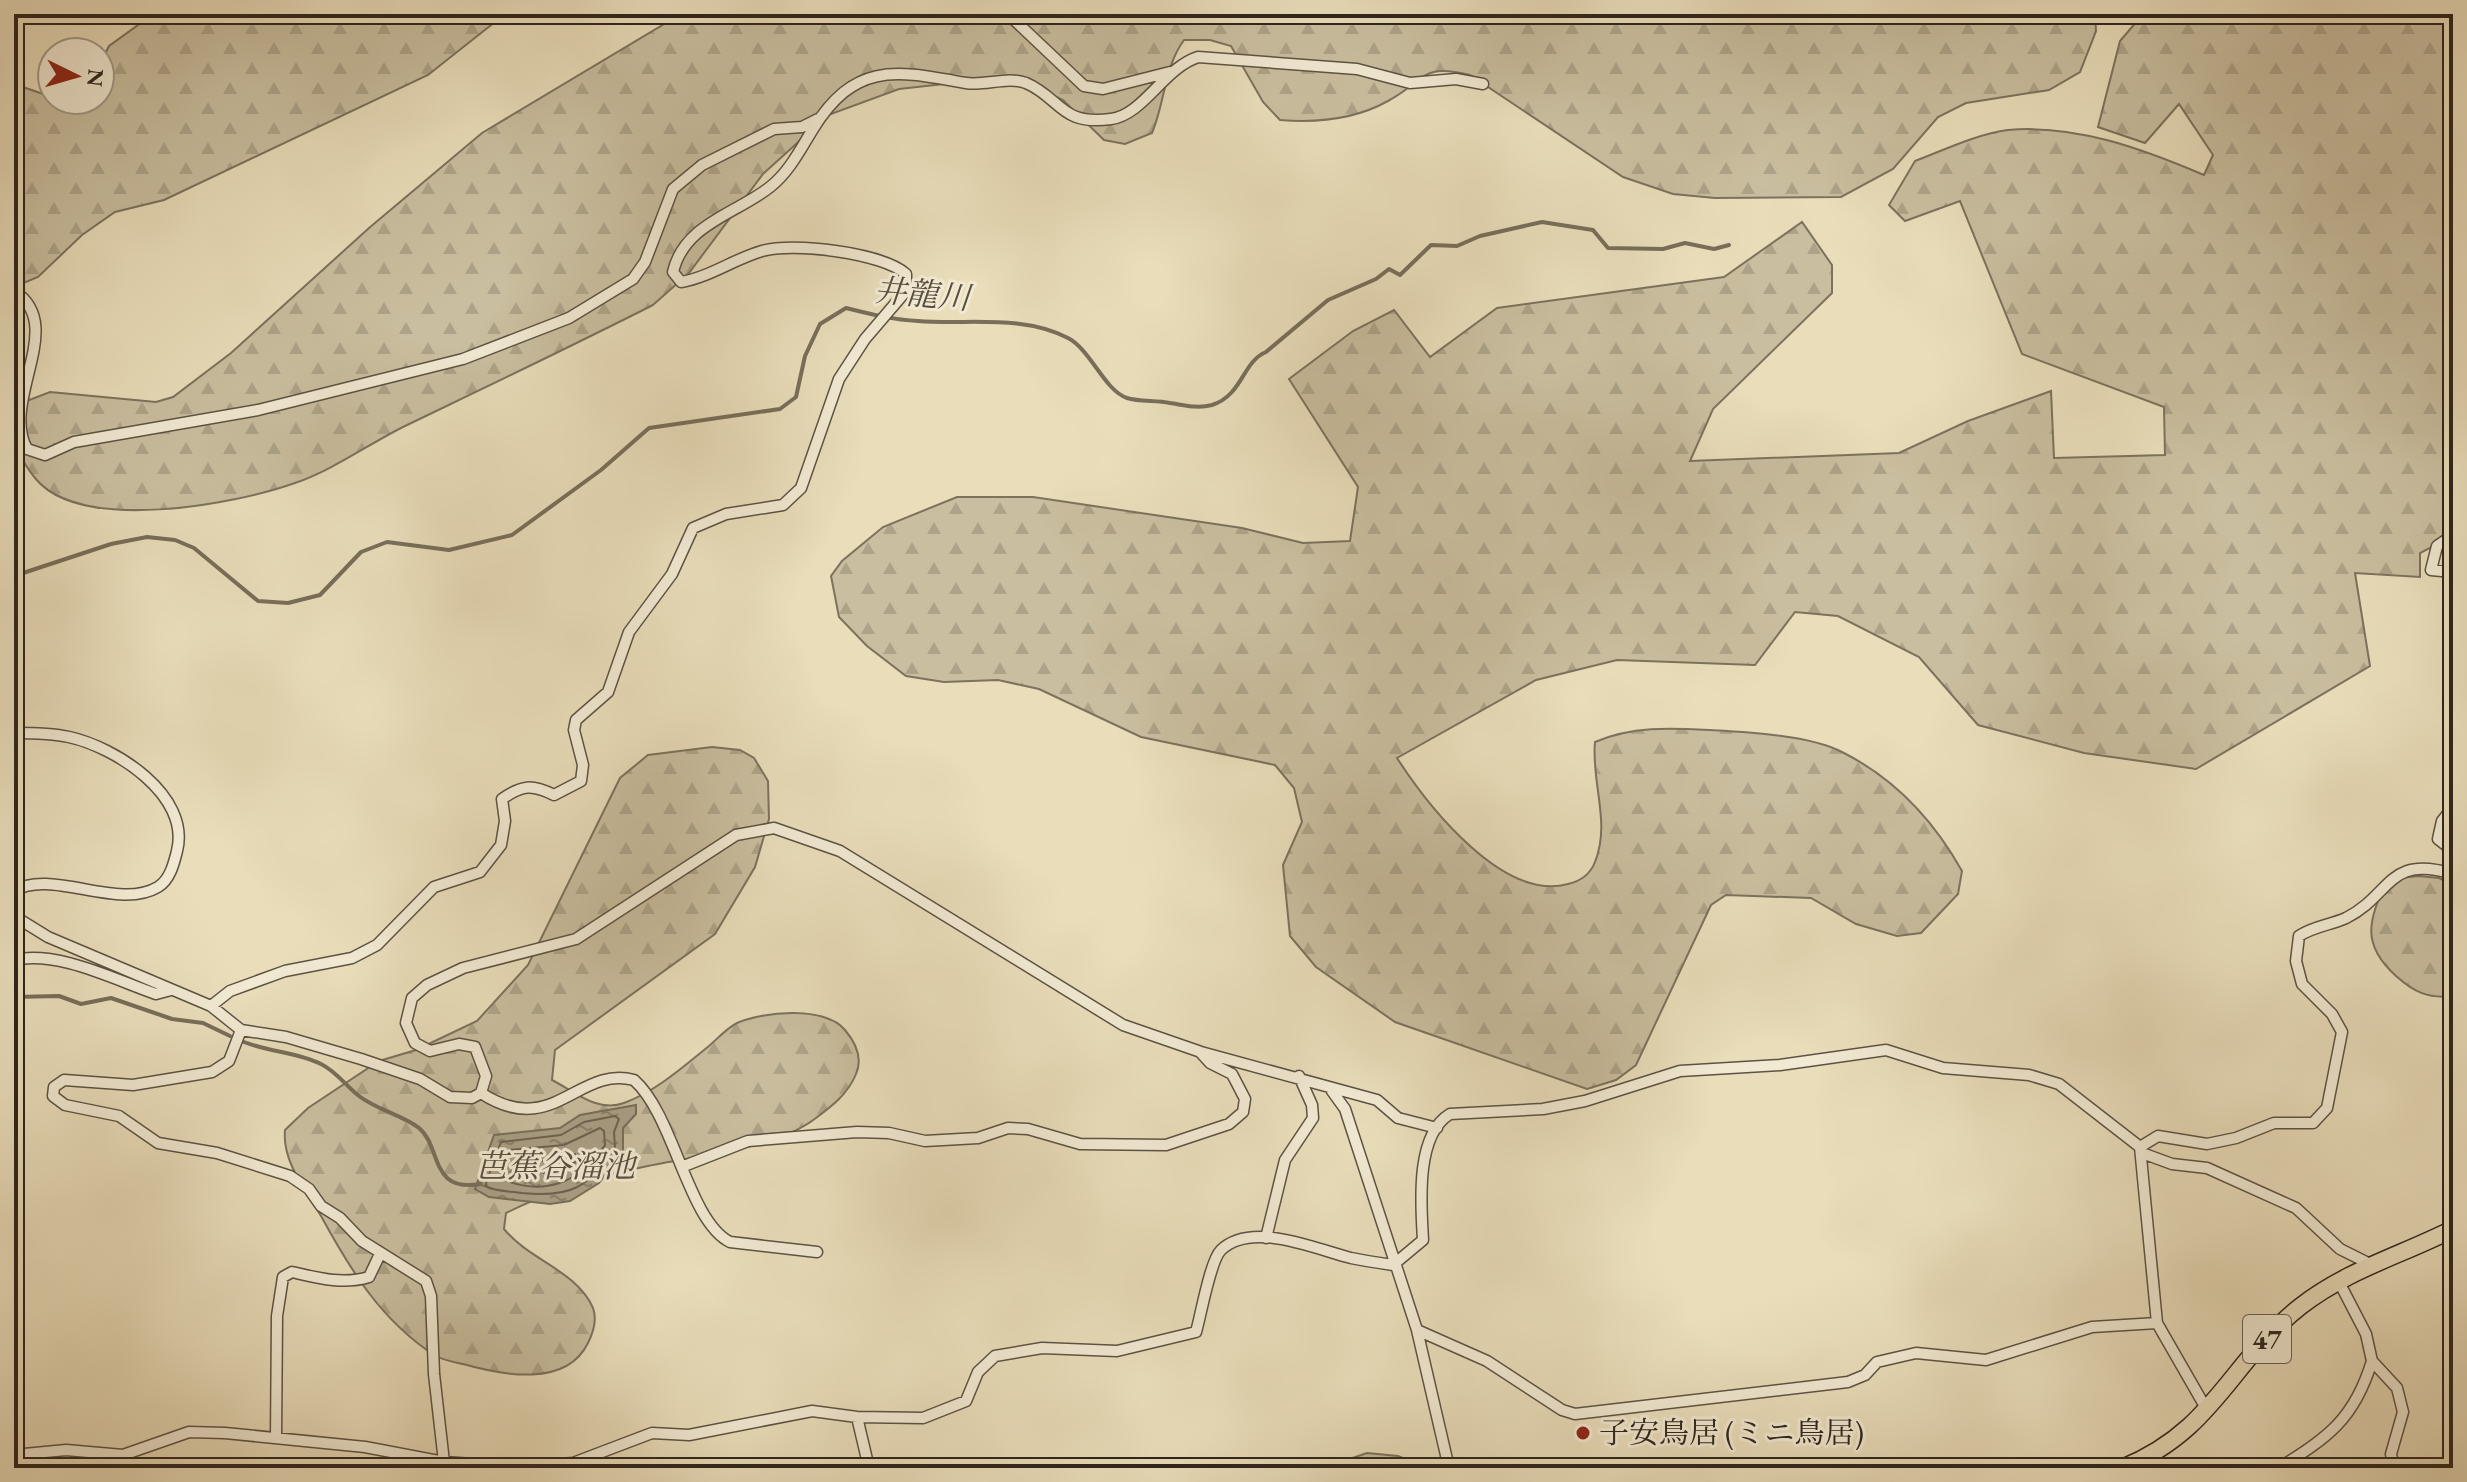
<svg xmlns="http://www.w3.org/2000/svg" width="2467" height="1482" font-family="'EB Garamond','Noto Serif JP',serif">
  <defs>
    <pattern id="forest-firs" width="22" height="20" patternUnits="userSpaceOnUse" patternTransform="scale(2)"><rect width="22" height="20" fill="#c9be9f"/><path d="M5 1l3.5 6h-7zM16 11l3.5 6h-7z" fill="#ada388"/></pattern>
    <pattern id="water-ripples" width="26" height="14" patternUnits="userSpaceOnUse" patternTransform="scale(2)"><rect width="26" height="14" fill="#a99e84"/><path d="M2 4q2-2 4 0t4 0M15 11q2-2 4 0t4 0" fill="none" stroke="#8a816b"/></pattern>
  </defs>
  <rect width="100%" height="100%" fill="#e9ddba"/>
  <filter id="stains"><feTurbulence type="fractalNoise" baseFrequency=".0025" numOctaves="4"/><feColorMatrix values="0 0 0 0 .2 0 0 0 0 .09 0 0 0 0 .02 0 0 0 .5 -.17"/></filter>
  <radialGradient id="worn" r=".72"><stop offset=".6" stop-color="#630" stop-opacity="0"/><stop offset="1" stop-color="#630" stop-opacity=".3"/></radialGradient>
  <!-- forest -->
  <path fill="url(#forest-firs)" stroke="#7c725e" stroke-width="2" d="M211 14 251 17 257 14H505L428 75 164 200 115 212 82 235 38 277 14 287V84L52 97V100H100V64L109 46 152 15Z
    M681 14H2095L2096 31 2080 72 2049 90 1966 103 1938 117 1893 169 1841 197 1715 198 1673 194 1623 177 1470 75C1419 63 1427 80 1388 101 1354 120 1317 123 1280 120L1263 102 1231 46 1210 40H1184C1164 67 1165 103 1152 133L1125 144 1104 140 1063 100 1038 88 989 79 899 89 828 115 763 174 689 273 653 305C570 347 486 387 403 427 367 445 333 470 295 483 236 504 80 534 35 478 18 457 7 432 16 405L50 392 156 402 173 397 231 353 369 228 482 133Z
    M2143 14H2453V536L2420 553V577L2355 573 2370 666 2196 769 2084 753 1978 725 1919 657 1838 616 1795 612 1755 665 1617 660 1536 680 1397 758C1428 806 1503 902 1568 884 1581 881 1590 875 1595 862 1611 822 1591 783 1595 742 1632 726 1670 728 1710 730 1746 732 1810 735 1842 752 1894 778 1934 821 1962 871L1958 894 1921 933 1897 936 1856 924 1811 898 1726 895 1711 905 1636 1065 1616 1080 1587 1089 1395 1022 1316 967 1290 936 1283 865 1302 822 1294 788 1275 765 1141 737 1039 689 998 680 944 682 906 676 867 646 839 617 831 576 842 561 883 527 957 497H1033L1242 528 1303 543 1350 541 1358 487 1289 379 1353 331 1394 310 1430 357 1497 308 1724 277 1802 222 1832 265V293L1713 409 1690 461 1899 453 1968 421 2051 391 2054 458 2165 455 2164 407 2022 354 1960 201 1905 221 1889 205 1915 161C1944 150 1977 134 2008 130 2076 124 2143 149 2204 175L2213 155 2179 104 2145 143 2098 127 2120 41Z
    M712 747 740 750 754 758 768 781 769 819 755 867 715 934 555 1050 552 1080C574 1091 597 1113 624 1103 655 1092 683 1067 709 1046 717 1039 727 1028 737 1023 764 1011 825 1006 845 1030 856 1043 863 1058 856 1074 848 1094 832 1106 816 1118 773 1151 696 1155 643 1167 597 1177 548 1192 506 1213L504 1229C529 1260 577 1271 593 1308 597 1319 593 1333 588 1343 566 1388 502 1375 463 1364 453 1362 442 1360 434 1355 381 1320 351 1271 321 1216 305 1189 282 1161 285 1130L308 1108 379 1061 416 1050 477 1021 528 965 620 778 648 755Z
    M2419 876 2439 878 2453 885V996C2428 999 2414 992 2396 976 2360 943 2369 921 2387 879Z
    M1367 1453 1398 1456 1428 1468H1323Z"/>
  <!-- water -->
  <path fill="url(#water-ripples)" stroke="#786e5a" stroke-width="2" d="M636 1105V1114L623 1128V1150L611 1168 599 1183 570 1201 550 1204 489 1197 475 1189 494 1135 560 1128 580 1115Z"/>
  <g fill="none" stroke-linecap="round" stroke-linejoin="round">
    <!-- shore -->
    <path stroke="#6c6250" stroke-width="2" d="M615 1116 619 1119 614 1132 615 1147C589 1188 570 1198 522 1193 510 1191 496 1192 485 1186L501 1142 561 1135 584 1122Z
      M600 1128 604 1131 605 1145C579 1184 543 1197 499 1178L509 1150 564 1145Z
      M575 1154 578 1161 550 1174 515 1167 518 1161H547Z"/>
    <!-- stream -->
    <path stroke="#786e5a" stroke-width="4" d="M14 576 111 544 147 537 175 540 194 548 258 601 288 603 320 595 361 552 387 542 449 550 512 535 601 470 649 428 780 409 796 397 805 356 820 324 846 308C870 314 894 320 918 321 968 325 1021 314 1068 338 1091 350 1104 390 1127 398 1140 402 1156 400 1170 403 1184 405 1197 409 1212 405 1243 395 1242 362 1266 352L1328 300 1376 279 1389 269 1400 275 1431 245 1457 246 1480 236 1542 222 1593 230 1608 248 1663 249 1685 243 1714 249 1729 245
      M14 997 59 996 81 1004 111 998 172 1019 203 1023 230 1036
      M244 1042C269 1052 297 1052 321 1064 337 1072 346 1086 359 1096 377 1110 402 1115 419 1128 442 1147 429 1193 481 1184"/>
    <!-- street casing -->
    <g stroke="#5d5344" stroke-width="13">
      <path id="street" d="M1008 14 1084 86 1103 89 1170 72
        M14 291C68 325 0 400 27 449L45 455 74 442 258 410 463 359 569 318 633 279 645 262 673 189 702 165 774 129 802 127 818 119
        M2453 535 2437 546 2431 570 2453 572
        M14 733C32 733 51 733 69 737 115 747 191 795 177 851 174 863 170 880 158 887 118 911 51 868 14 891
        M2453 807 2442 821 2438 839 2447 846 2453 845
        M14 916 48 937 211 1006 241 1030 286 1037 361 1059 420 1079 450 1097 472 1098 481 1093 486 1076 475 1047 459 1044 430 1051 415 1043 406 1023 412 998 427 985 463 968 576 939 736 835 774 828 840 851 1123 1025 1201 1052 1377 1100 1398 1118 1437 1128
        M14 960C58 950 115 980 156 994L171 990
        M211 1006 230 991 285 971 352 958 377 945 434 887 480 872 501 845 505 821 502 799C522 785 532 784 554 795L581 781 583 765 574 730 576 720 608 692 629 632 672 574 693 528 726 514 783 505 801 488 839 379 865 339 906 291V274C883 253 793 242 762 251 734 259 710 277 681 282L673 272C684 224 736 214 770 187 789 172 800 150 813 129 856 60 897 71 966 83 985 86 1008 76 1026 83 1061 98 1060 126 1111 119 1143 115 1164 68 1198 57L1357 69 1410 83 1456 79 1483 84
        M241 1030 229 1061 212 1072 133 1085 64 1080 54 1087 53 1096 65 1105 119 1116 158 1143 217 1153 290 1176 309 1189 321 1206 340 1218 362 1241 426 1281 431 1296 434 1374 444 1462
        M1332 1091 1345 1109 1417 1330 1449 1468
        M481 1093C553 1140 578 1065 634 1080 674 1115 688 1221 730 1242L817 1252
        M2140 1147 2158 1136 2207 1144 2236 1138 2274 1123H2313L2327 1108 2342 1032 2332 1014 2302 984 2296 961 2299 936C2314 926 2331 925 2346 918 2392 895 2387 854 2453 874
        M2142 1153 2172 1164 2207 1168 2296 1208 2340 1249 2370 1264
        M684 1166 748 1141 857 1132 889 1133 925 1141 978 1138 1008 1128 1028 1129 1080 1144 1166 1145 1229 1124 1243 1112 1245 1099 1232 1074 1210 1063 1201 1053
        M1266 1238 1285 1160 1313 1118 1312 1105 1299 1076
        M2338 1280 2366 1334 2372 1361 2397 1388 2403 1412 2391 1454 2394 1468
        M1417 1330 1487 1361 1562 1410 1575 1414 1848 1382 1865 1375 1877 1362 1916 1353 1986 1360 2092 1327 2157 1323
        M857 1417 869 1468
        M276 1438 277 1316 283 1277 292 1272C318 1278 343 1285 369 1277L380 1254
        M14 1455 66 1450 123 1455 189 1432 225 1433 365 1447 444 1462 517 1467 573 1463 652 1433 689 1435 812 1411 857 1417 923 1418 966 1401 978 1372 995 1356 1042 1348 1117 1351 1196 1332C1201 1315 1210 1261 1221 1250 1252 1220 1318 1250 1351 1258 1365 1261 1379 1263 1393 1265L1423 1240C1421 1205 1415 1135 1450 1114L1543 1109 1585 1101 1680 1071 1780 1065 1886 1050 1943 1068 2029 1075 2059 1084 2140 1147 2157 1323 2207 1410
        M2279 1468C2328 1437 2354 1420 2372 1361"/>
    </g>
    <!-- primary casing -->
    <g stroke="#2e251c" stroke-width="19">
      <path id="primary" d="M2122 1468C2215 1431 2230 1361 2301 1306 2347 1270 2402 1255 2453 1229"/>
    </g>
    <!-- street -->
    <use href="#street" stroke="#f1e9d2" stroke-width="10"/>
    <!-- primary -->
    <use href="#primary" stroke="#e9ddba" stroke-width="16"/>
  </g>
  <!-- markers -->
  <circle fill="#8f2418" stroke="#f1e9d2" stroke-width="3" cx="1583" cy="1433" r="8"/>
  <g text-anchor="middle" stroke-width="6" stroke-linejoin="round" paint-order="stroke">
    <!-- shield labels -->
    <rect fill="#f1e9d2" stroke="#686053" stroke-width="2" x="2243" y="1315" width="48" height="48" rx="6"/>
    <g font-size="28" font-weight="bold" fill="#2e251c">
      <text x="2267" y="1349">47</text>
    </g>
    <!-- poi labels -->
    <g font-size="30" fill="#2e251c" stroke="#f1e9d2" text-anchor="start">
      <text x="1599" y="1443">子安鳥居 (ミニ鳥居)</text>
    </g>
    <!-- water labels -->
    <g font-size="32" font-style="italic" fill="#594f40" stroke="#f1e9d2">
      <text transform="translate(922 294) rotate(5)" y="11">井龍川</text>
      <text x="555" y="1177">芭蕉谷溜池</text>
    </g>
  </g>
  <!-- margin -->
  <rect width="2467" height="1482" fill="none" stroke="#e9ddba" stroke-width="48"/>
  <rect x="16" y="16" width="2435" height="1450" fill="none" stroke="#2e251c" stroke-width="4"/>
  <rect x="24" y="24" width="2419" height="1434" fill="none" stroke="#2e251c" stroke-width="2"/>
  <!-- north arrow -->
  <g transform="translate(76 76) rotate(95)"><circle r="38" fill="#f1e9d2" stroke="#a39b89" stroke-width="2"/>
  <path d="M0-6L14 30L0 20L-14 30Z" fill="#8f2418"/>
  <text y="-12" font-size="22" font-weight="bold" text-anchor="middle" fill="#2e251c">N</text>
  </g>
  <rect width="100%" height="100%" filter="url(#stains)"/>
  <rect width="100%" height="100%" fill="url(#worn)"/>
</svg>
